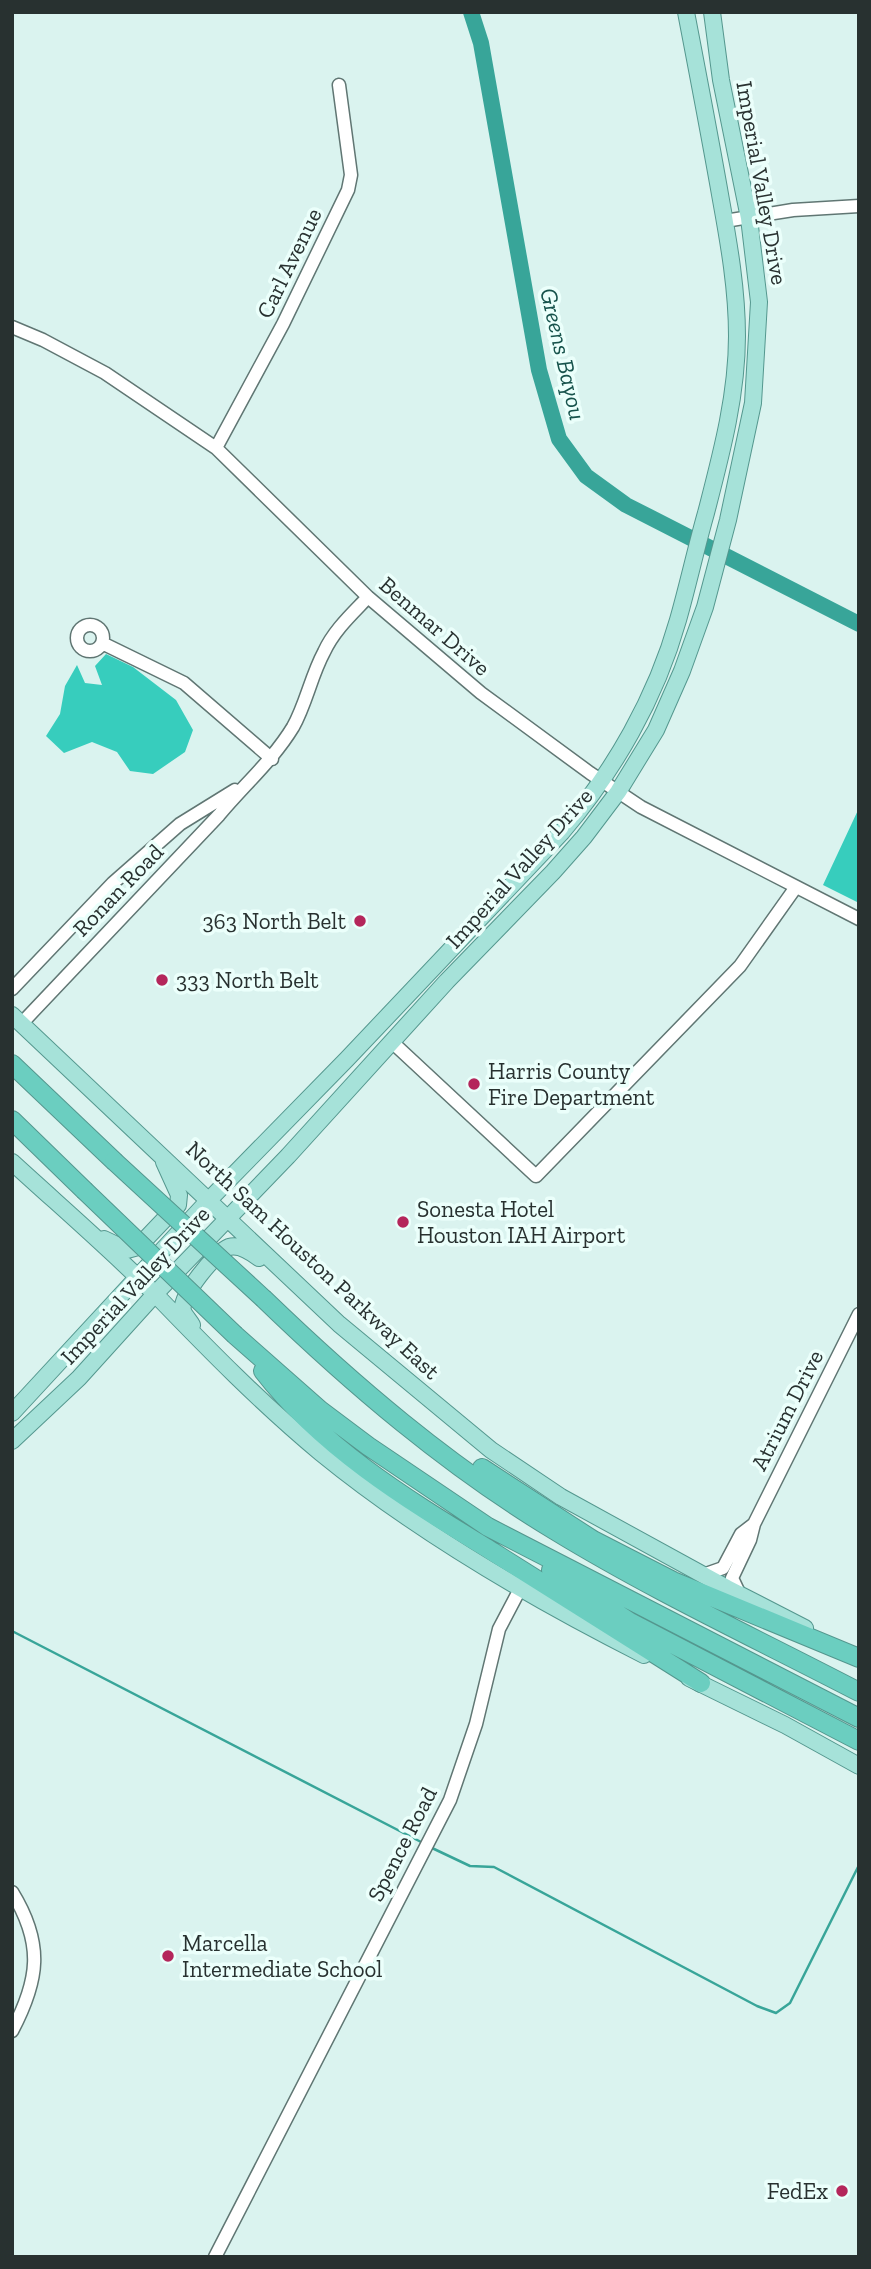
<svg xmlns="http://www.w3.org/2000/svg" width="871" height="2269" font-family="'Zilla Slab',serif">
  <rect width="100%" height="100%" fill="#daf3ef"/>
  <!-- forest -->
  <path fill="#37cdbd" d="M106 654 133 667 176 700 193 730 185 752 153 774 130 771 117 752 92 742 64 753 46 736 60 714 65 686 77 665 85 683 102 685 95 666Z
    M859 808V903L823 885Z"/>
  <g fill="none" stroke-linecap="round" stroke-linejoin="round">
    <!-- stream -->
    <path stroke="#38a599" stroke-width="2.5" d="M12 1631 423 1843
      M432 1848 470 1866 494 1867 757 2006 776 2013 790 2003 859 1865"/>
    <!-- river -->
    <path stroke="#38a599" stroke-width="16" d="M471 12 481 43 539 370 559 439 586 476 626 505 859 624"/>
    <!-- minor casing -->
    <g stroke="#607673" stroke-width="15">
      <path id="minor" d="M725 221 793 210 859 206
        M12 327 43 340 105 373 216 448 368 597 481 693 590 773 641 807 859 919
        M216 448 283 324 348 190 351 175 339 85
        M77 638a13 13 0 1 1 26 0a13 13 0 1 1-26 0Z
        M102 643 184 683 272 759
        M12 989 113 883 180 824 235 790
        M22 1023 219 815C244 785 273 760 293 727 306 704 311 676 324 652 334 630 352 614 368 597
        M392 1042 536 1176 740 966 796 887
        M703 1575 723 1568 741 1534 754 1524
        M740 1595 732 1578 750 1540 754 1524 859 1314
        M12 1892C44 1944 39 1980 12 2031
        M215 2257 450 1800 476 1724 499 1629 520 1589"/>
    </g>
    <!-- major casing -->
    <g stroke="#54978e" stroke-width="18">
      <path id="major" d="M12 1015 339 1324 491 1450 561 1497 727 1588 805 1628
        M12 1162C60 1206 110 1249 156 1295 209 1350 262 1404 321 1453 419 1533 531 1598 644 1655
        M104 1239 127 1250 138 1247 178 1205 179 1195 164 1162
        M192 1325C190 1321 184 1315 183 1311 179 1296 216 1252 229 1247 240 1244 251 1252 259 1258
        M12 1413 208 1201 347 1059 562 832C614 771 656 698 678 620 688 585 696 548 706 513 721 455 737 396 737 336 737 290 729 244 721 200 710 137 698 75 686 12
        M12 1441 79 1378 155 1294 288 1156 447 981 553 872 584 837 618 792 656 730 682 671 705 607 728 520 753 403 759 302 749 218 721 80 712 12
        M689 1678 785 1725 859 1766"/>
    </g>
    <!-- highway casing -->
    <g stroke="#54978e" stroke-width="20">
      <path id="highway" d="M12 1064 114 1161
        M12 1120 84 1190
        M264 1299C353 1385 448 1466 554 1530 652 1590 757 1639 859 1692
        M235 1335 320 1410 368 1446 488 1527 859 1718
        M263 1371C323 1449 410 1501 493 1552 562 1596 632 1639 701 1683
        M482 1468 593 1540 673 1581 859 1658
        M551 1570 630 1622 859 1741"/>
    </g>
    <!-- minor -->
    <use href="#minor" stroke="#fff" stroke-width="12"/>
    <!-- major -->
    <use href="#major" stroke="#a6e2d9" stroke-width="16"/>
    <!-- highway -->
    <use href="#highway" stroke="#6bcec0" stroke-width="18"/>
    <!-- highway-bridge casing -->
    <g stroke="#54978e" stroke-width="20" stroke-linecap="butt">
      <path id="highway-bridge" d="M114 1161 264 1299
        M84 1190 235 1335"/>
    </g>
    <!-- highway-bridge -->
    <use href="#highway-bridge" stroke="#6bcec0" stroke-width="18"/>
  </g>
  <!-- markers -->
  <g fill="#b4265b" stroke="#ebfffb" stroke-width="2.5">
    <circle cx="360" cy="921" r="7"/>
    <circle cx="162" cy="980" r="7"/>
    <circle cx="474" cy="1084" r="7"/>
    <circle cx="403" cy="1222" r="7"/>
    <circle cx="168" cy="1956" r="7"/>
    <circle cx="842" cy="2191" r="7"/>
  </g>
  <g text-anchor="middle" stroke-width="7" stroke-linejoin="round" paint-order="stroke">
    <!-- street labels -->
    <g font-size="23" fill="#283130" stroke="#ebfffb">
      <text transform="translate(762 183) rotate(80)" y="8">Imperial Valley Drive</text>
      <text transform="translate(289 263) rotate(-64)" y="8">Carl Avenue</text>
      <text transform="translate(435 626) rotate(41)" y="8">Benmar Drive</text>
      <text transform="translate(519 868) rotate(-48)" y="8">Imperial Valley Drive</text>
      <text transform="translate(118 890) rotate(-46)" y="8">Ronan Road</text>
      <text transform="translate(313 1260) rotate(43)" y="8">North Sam Houston Parkway East</text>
      <text transform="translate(135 1285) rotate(-47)" y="8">Imperial Valley Drive</text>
      <text transform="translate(787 1410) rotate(-63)" y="8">Atrium Drive</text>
      <text transform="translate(402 1844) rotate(-63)" y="8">Spence Road</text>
    </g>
    <!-- poi labels -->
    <g font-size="23" fill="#283130" stroke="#ebfffb" text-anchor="start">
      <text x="346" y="929" text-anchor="end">363 North Belt</text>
      <text x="176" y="988">333 North Belt</text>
      <text x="488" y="1079">Harris County<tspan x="488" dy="26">Fire Department</tspan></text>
      <text x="417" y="1217">Sonesta Hotel<tspan x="417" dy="26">Houston IAH Airport</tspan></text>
      <text x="182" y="1951">Marcella<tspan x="182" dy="26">Intermediate School</tspan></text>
      <text x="828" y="2199" text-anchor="end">FedEx</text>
    </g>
    <!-- water labels -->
    <g font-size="24" font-style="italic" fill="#17534c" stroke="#ebfffb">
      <text transform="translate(563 354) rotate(77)" y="8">Greens Bayou</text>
    </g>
  </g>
  <!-- border -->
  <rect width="871" height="2269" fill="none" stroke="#283130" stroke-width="28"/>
</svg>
